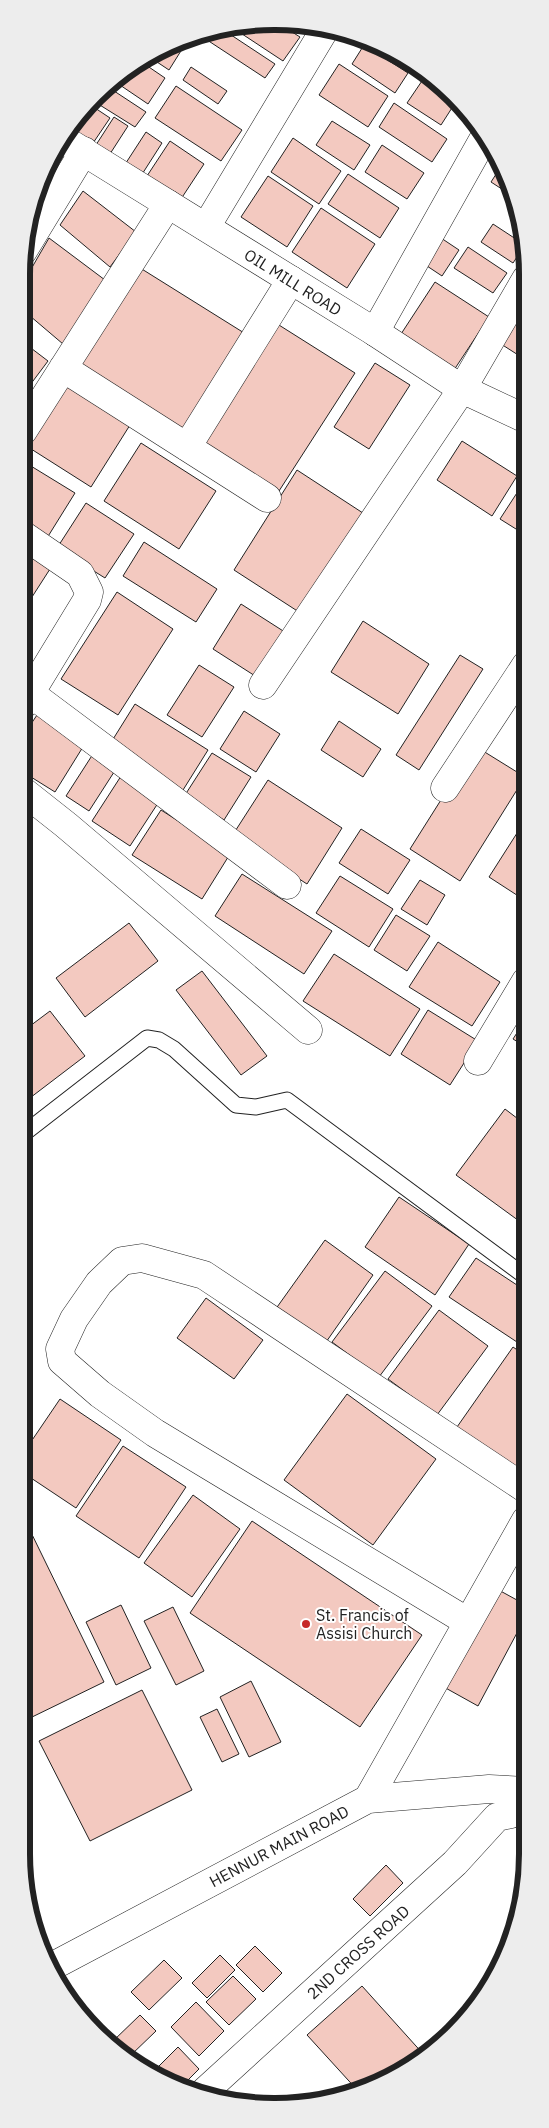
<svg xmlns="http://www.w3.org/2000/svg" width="549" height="2128" font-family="'IBM Plex Sans',sans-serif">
  <rect width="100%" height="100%" fill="#fff"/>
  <!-- building -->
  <path fill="#f3c9c0" stroke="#222" d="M305 24 300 32 288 25Z
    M281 25 300 37 283 61 233 28Z
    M222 29 275 64 265 78 201 36 209 30Z
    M181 44 184 46 169 70 151 58Z
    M364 45 408 73 395 93 352 64Z
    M143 63 165 78 148 104 114 81 121 73Z
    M339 64 388 96 368 127 319 95Z
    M191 67 227 91 218 104 183 80Z
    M426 75 454 96 457 100 441 125 407 103Z
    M176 86 242 130 221 161 155 118Z
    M108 87 146 112 135 127 95 102Z
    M394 103 447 139 432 162 379 127Z
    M92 106 110 118 89 149 71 137Z
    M114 117 128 126 108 157 94 148Z
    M332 121 370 145 354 170 316 145Z
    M146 132 162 143 139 179 122 169Z
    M293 138 341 171 319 204 271 172Z
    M170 141 204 164 179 202 145 179Z
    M382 145 424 173 407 199 365 172Z
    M502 165 511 195 491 182Z
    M348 174 399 208 380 238 328 204Z
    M268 176 313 206 287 247 241 217Z
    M83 191 136 232 110 267 60 225Z
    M321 208 375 244 347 288 292 252Z
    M493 224 525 245 513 263 481 242Z
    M49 238 109 283 63 344 23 310V283Z
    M441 238 459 250 442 276 424 264Z
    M468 247 507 273 493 293 454 268Z
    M137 266 249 336 187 433 76 363Z
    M435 282 489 317 454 370 401 334Z
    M524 307 526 308V360L501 344Z
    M271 320 355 373 279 491 196 438Z
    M23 342 48 361 30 385 23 380Z
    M375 363 410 385 369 449 334 427Z
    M67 385 130 425 91 487 28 447Z
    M462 441 517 476 492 516 437 480Z
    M141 443 216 491 179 549 104 501Z
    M26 463 75 493 47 538 23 524V468Z
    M297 470 366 515 302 614 234 570Z
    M526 479V532L524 534 500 519Z
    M86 503 134 534 105 578 57 548Z
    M144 542 217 589 196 622 123 576Z
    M23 552 50 569 23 611Z
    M117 592 173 629 118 715 61 679Z
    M241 604 291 636 263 681 213 649Z
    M363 621 429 664 398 714 331 672Z
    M460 655 483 669 419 770 396 755Z
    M199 665 234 687 202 737 167 715Z
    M135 704 208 750 183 790 110 744Z
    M244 711 280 734 256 772 220 749Z
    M39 712 86 742 55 792 23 772V736Z
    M339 721 381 749 363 777 321 750Z
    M475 746 525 777 460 881 410 849Z
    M212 753 251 777 224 820 185 795Z
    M93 754 116 769 89 811 66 796Z
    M123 773 162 797 130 846 92 821Z
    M268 780 342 828 307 884 232 836Z
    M23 798 37 807 23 830Z
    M161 810 230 854 202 899 132 855Z
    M526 819V901L489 877Z
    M361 829 410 860 388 894 339 863Z
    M242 874 332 931 304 974 215 916Z
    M340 876 393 909 369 947 316 913Z
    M420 880 445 895 427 925 401 909Z
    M396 915 430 936 407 971 374 950Z
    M129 923 158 961 85 1017 56 978Z
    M438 942 500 982 472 1026 409 987Z
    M334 954 420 1009 390 1056 303 1001Z
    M202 971 267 1056 241 1075 176 990Z
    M428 1010 478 1041 450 1085 401 1054Z
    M50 1011 85 1056 22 1104V1032Z
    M526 1019V1047L513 1039Z
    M505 1109 526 1125V1226L456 1175Z
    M399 1197 469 1244 435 1295 365 1247Z
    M325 1240 373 1275 324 1345 275 1310Z
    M476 1258 526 1291V1348L449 1297Z
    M385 1271 432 1306 379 1377 332 1342Z
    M206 1298 263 1340 234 1379 177 1338Z
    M439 1310 488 1346 437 1415 388 1379Z
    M513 1347 526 1356V1452L515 1467 457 1427Z
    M347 1394 436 1459 373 1545 284 1480Z
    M60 1399 121 1440 76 1508 22 1472V1455Z
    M123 1446 186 1487 139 1558 76 1516Z
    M193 1495 240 1529 192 1597 144 1563Z
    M22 1514 104 1682 30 1718 21 1701Z
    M252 1521 422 1635 360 1727 190 1613Z
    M495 1588 526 1605V1616L478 1706 442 1686Z
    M121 1605 151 1668 116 1685 86 1622Z
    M173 1607 204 1671 176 1685 144 1621Z
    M251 1681 281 1742 249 1757 220 1697Z
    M142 1690 192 1790 90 1841 39 1741Z
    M217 1709 239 1754 222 1762 200 1717Z
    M386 1865 403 1883 370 1916 353 1899Z
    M255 1946 282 1973 263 1992 236 1965Z
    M220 1955 235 1970 207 1998 192 1983Z
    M164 1960 182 1978 149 2010 131 1992Z
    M233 1976 256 1999 229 2025 206 2002Z
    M362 1986 425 2056 359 2092 307 2035Z
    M196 2002 224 2031 199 2056 171 2027Z
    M140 2015 156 2031 130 2056 112 2042Z
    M178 2047 199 2069 182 2086 162 2081 152 2073Z"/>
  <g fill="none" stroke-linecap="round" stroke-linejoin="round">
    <!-- lane casing -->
    <g stroke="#222" stroke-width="17">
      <path id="lane" d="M22 1135 147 1038 159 1040 174 1049 236 1105 256 1107 287 1100 526 1277"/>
    </g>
    <!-- street casing -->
    <g stroke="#222" stroke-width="29">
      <path id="street" d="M206 227 325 29
        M23 251 84 151
        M375 332 484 138
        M63 368 267 498
        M23 431 168 204
        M187 447 291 280
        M263 685 462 389 526 279
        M30 693 287 885
        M23 705 87 600 89 592 80 574 23 535
        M445 788 526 665
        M23 791 66 825 308 1030
        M478 1061 526 981
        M468 1622 155 1433 100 1394 62 1361 60 1349 74 1319 99 1283 122 1261 142 1258 204 1275 526 1489
        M368 1799 526 1520
        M204 2092 455 1863 497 1817 511 1814"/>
    </g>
    <!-- secondary casing -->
    <g stroke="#222" stroke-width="29">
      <path id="secondary" d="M63 139 375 332 462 389 526 419
        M51 1967 368 1799 489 1789 526 1791"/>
    </g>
    <!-- lane -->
    <use href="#lane" stroke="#fff" stroke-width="15"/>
    <!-- street -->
    <use href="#street" stroke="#fff" stroke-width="28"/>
    <!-- secondary -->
    <use href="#secondary" stroke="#fff" stroke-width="28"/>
  </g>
  <!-- markers -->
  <circle fill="#c62828" stroke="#fff" stroke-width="2" cx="306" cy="1624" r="5"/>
  <g text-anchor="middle" stroke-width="4" stroke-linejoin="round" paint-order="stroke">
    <!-- street labels -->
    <g font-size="16" fill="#222" stroke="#fff">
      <text transform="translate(293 282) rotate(32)" y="6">OIL MILL ROAD</text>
      <text transform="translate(279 1846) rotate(-28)" y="6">HENNUR MAIN ROAD</text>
      <text transform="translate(358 1952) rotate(-42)" y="6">2ND CROSS ROAD</text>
    </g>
    <!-- poi labels -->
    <g font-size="16" fill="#222" stroke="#fff" text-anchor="start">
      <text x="316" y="1621">St. Francis of<tspan x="316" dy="18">Assisi Church</tspan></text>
    </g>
  </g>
  <!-- crop -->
  <path d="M0 0H549V2128H0ZM274 30H275A244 244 0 0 1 519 274V1854A244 244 0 0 1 275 2098H274A244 244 0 0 1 30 1854V274A244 244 0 0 1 274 30Z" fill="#ededed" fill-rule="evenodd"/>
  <path fill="none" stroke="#222" stroke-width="6" d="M274 30H275A244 244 0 0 1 519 274V1854A244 244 0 0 1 275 2098H274A244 244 0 0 1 30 1854V274A244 244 0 0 1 274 30Z"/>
</svg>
